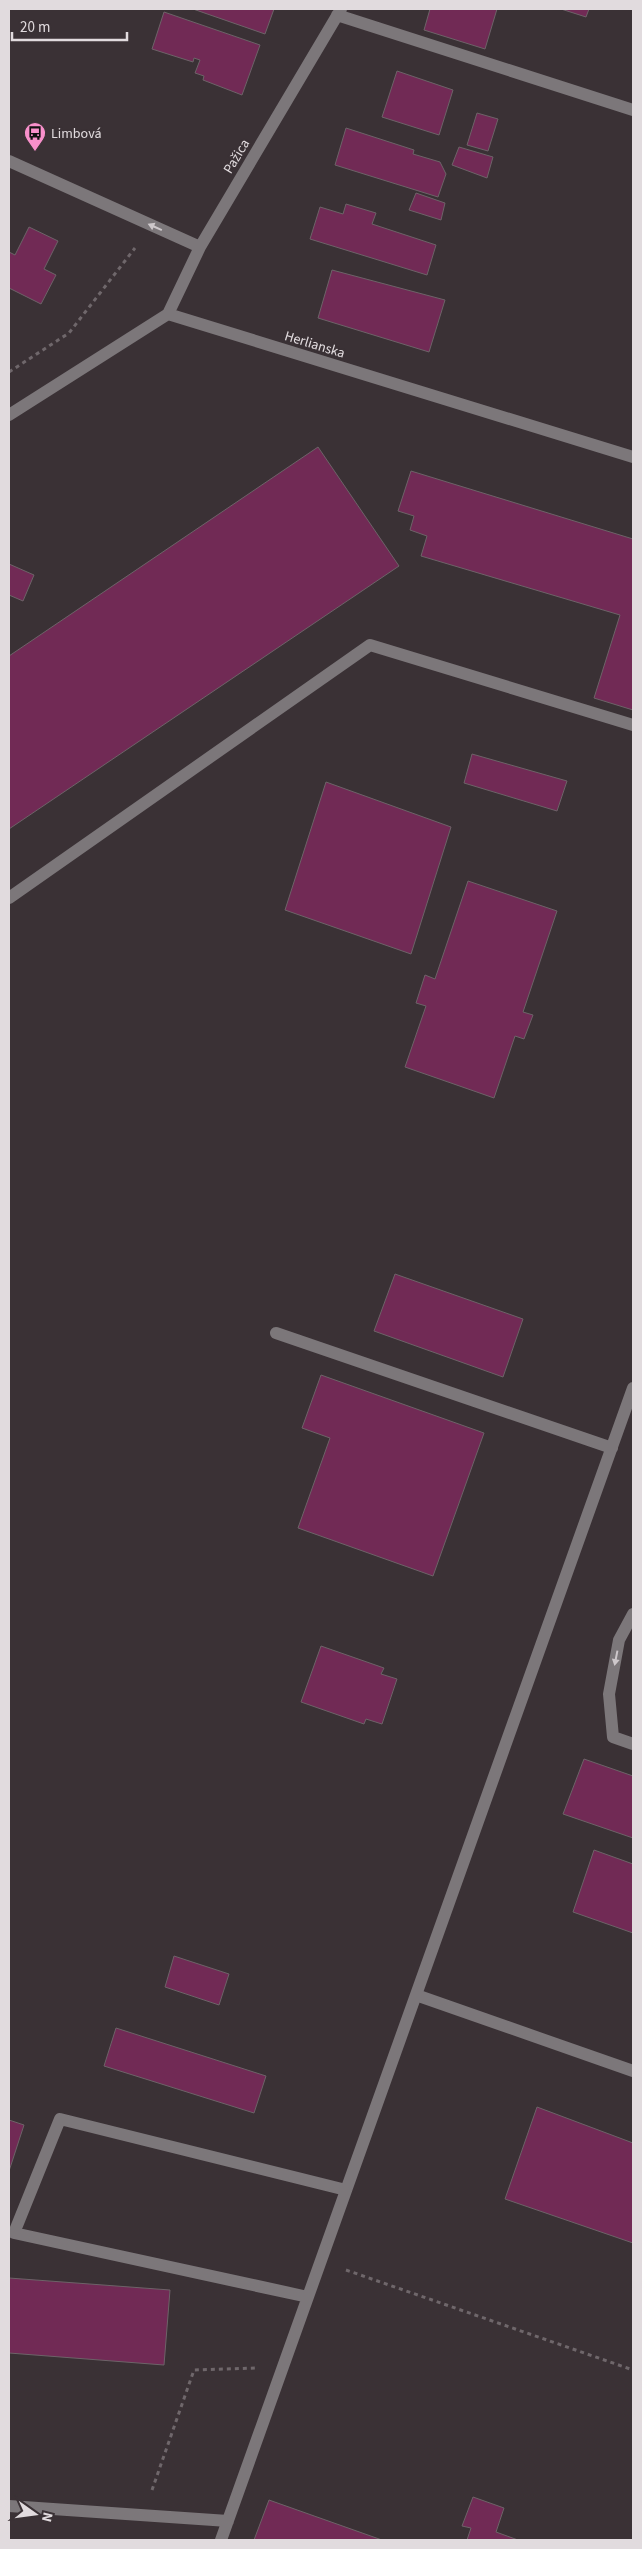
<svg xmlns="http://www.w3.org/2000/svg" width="642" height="2549" font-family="'Source Sans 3',sans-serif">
  <rect width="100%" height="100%" fill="#3a3135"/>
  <!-- building -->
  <path fill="#712a55" stroke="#6d6368" d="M193 9H274L265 34Z
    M430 9H497L485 49 424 30Z
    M561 9H589L586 17Z
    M164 12 260 45 242 95 203 80 204 76 195 73 200 60 194 58 193 62 152 49Z
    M397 71 453 90 439 135 382 117Z
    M477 113 498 119 488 151 467 145Z
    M346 128 414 150 413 154 440 162 446 174 438 197 335 165Z
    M459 147 493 157 487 178 452 165Z
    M416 193 445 203 441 220 409 210Z
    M346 204 376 213 372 224 436 245 427 275 310 239 320 207 343 214Z
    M29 227 58 241 44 269 56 275 41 304 9 288V252L15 255Z
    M332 270 445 300 429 352 318 318Z
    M318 447 399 566 9 829V656Z
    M411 471 633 539V710L594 698 620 615 421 556 427 536 410 530 414 516 398 511Z
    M9 564 34 575 23 601 9 595Z
    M472 754 567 781 557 811 464 783Z
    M326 782 451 827 411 954 285 910Z
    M468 881 557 911 523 1012 533 1015 524 1039 515 1036 494 1098 405 1067 426 1006 416 1003 425 975 435 979Z
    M395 1274 523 1319 503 1377 374 1331Z
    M321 1375 484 1433 433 1576 298 1528 330 1438 302 1428Z
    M321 1646 384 1668 381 1674 397 1679 382 1724 366 1719 364 1724 301 1702Z
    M584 1759 633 1776V1838L563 1814Z
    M594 1850 633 1864V1933L573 1912Z
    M174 1956 229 1974 219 2005 165 1987Z
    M116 2028 266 2076 254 2113 104 2066Z
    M537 2107 633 2143V2243L505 2199Z
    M9 2120 24 2125 9 2171Z
    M9 2278 170 2290 164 2365 9 2353Z
    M473 2497 504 2508 496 2532 518 2540H467L471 2528 462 2526Z
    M269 2500 382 2540H254Z"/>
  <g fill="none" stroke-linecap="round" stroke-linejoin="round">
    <!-- path -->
    <path stroke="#6f676b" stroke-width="3" stroke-dasharray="4 4" stroke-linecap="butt" d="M9 372 69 333 135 248
      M346 2270 633 2370
      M152 2490 194 2370 255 2368"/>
    <!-- minor -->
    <path stroke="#7c777a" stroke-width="12" d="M337 15 633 110
      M9 161 200 247
      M168 314 200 247 341 9
      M9 415 168 314 633 457
      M9 898 370 645 633 725
      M276 1333 612 1448
      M633 1614 619 1640 609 1694 613 1737 633 1744
      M416 1995 633 2071
      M308 2297 14 2233 60 2119 346 2190
      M9 2506 228 2521
      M221 2540 633 1388"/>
  </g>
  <!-- one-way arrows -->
  <defs><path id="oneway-solid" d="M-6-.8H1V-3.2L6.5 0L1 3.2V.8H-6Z" transform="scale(1.25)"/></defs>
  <g fill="#cdc7ca">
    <use href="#oneway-solid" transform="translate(155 227) rotate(-156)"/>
    <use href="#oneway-solid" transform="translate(616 1658) rotate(101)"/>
  </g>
  <!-- icons -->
  <defs>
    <g id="bus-pin" transform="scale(1.125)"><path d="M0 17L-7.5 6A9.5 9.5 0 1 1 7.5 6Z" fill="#f890cb" stroke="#3a3135"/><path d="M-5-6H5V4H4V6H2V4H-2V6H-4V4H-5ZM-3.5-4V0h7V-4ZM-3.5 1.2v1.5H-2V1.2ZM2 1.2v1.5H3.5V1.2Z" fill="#111"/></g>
  </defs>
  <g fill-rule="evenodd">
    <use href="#bus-pin" x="35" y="133"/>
  </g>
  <g text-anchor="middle" stroke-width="4" stroke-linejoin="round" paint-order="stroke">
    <!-- poi labels -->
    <g font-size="14" fill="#e1dbde" stroke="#3a3135" text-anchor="start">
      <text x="51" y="138">Limbová</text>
    </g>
    <!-- street labels -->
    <g font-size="14" fill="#e1dbde" stroke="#3a3135">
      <text transform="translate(236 156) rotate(-59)" y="5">Pažica</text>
      <text transform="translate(315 344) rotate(17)" y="5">Herlianska</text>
    </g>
  </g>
  <!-- border -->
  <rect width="642" height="2549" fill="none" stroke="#e1dbde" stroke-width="20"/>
  <!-- north arrow -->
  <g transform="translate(35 2514) rotate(104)" stroke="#3a3135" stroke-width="4" paint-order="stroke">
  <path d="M0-4L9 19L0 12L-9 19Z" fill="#e1dbde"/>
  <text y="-8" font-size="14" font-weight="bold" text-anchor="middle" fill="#e1dbde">N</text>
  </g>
  <!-- scale -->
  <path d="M12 32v8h115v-8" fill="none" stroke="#e1dbde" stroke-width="2.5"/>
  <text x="20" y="32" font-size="15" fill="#e1dbde" stroke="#3a3135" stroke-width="4" paint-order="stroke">20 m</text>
</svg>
